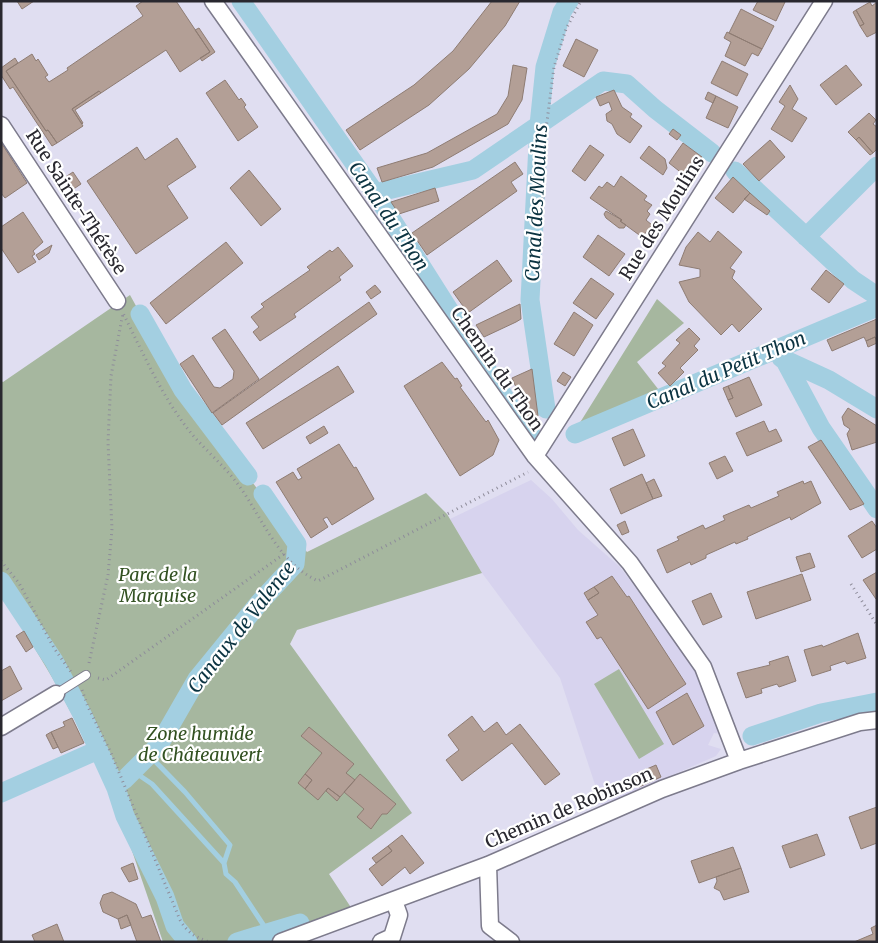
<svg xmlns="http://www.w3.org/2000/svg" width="878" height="943" font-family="Merriweather,serif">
  <rect width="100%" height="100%" fill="#e0def1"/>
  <!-- built -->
  <path fill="#d7d3ee" d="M531 480 552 499 578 530 620 567 685 653 696 671 721 734 714 733 708 745 721 749 716 756 602 806 560 678 482 573 450 519Z"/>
  <!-- green -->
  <path fill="#a6b79f" d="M130 295 183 391 216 436 307 552 426 493 447 514 482 573 297 630 290 644 412 813 329 874 352 909 259 942H163L110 786 53 679 1 592V381L3 382Z
    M657 299 684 323 637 362 662 394 576 429Z
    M619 669 664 744 639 759 594 684Z"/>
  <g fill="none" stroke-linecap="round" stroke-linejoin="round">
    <!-- stream -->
    <path stroke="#a3cfe1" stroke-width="5" d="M149 755 185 792 230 845 224 863
      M133 771 152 784 224 863 226 874 235 882 268 932"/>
    <!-- canal -->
    <path stroke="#a3cfe1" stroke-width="19" d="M241 1 375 193 510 406 531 434
      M735 171 853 280 877 296
      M375 193 473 170 603 81 627 84 655 109 712 153
      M806 237 877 166
      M140 314 183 390 248 476
      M781 358 829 380 877 409
      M784 359 821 428 877 509
      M546 409 530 300 539 125 545 67 562 12 569 1
      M575 434 877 307
      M1 581 54 661 83 716 116 788 125 816 165 897 175 926 188 942
      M752 736 821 713 877 702
      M124 780 159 745 197 679 259 603 295 564 297 544 263 494
      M1 793 98 750
      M237 942 300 923"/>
  </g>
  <!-- building -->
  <path fill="#b39f96" stroke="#8e7c73" d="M17 1H34L22 9Z
    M143 1H176L210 52 180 72 166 50 101 93 99 91 72 109 83 126 57 143 48 130 46 131 6 71 32 54 36 61 38 59 48 75 45 77 49 82 68 70 67 68 143 16 136 6Z
    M492 1H520L505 26 469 69 429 105 360 150 346 130 414 85 453 51Z
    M758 1H783L785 2 776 21 753 10Z
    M870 2 872 6 877 2V32L867 37 860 26 864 24 856 10Z
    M741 9 774 26 762 49 729 33Z
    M856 10 864 24 860 26 853 12Z
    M199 28 215 52 202 61 200 58 210 52 195 30Z
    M727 32 762 49 758 56 752 53 745 66 725 56 731 42 724 38Z
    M576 39 598 50 584 77 563 66Z
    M15 58 18 63 6 71 46 131 48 130 57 143 52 146 13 87 10 89 1 75V68Z
    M722 61 748 74 737 96 711 83Z
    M513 65 527 68 522 100 508 124 433 167 382 182 377 168 427 153 497 114 508 96Z
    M846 65 862 85 836 105 820 85Z
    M225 80 239 100 241 98 246 105 244 107 258 127 238 141 206 93Z
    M790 85 798 99 792 109 807 118 792 142 771 129 785 106 779 102Z
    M614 90 622 107 632 114 630 117 642 126 630 143 617 134 612 124 607 121 606 114 612 110 609 102 600 106 596 97Z
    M99 91 101 93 75 110 83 123 82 124 72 109Z
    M708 92 716 96 713 103 705 99Z
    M716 96 738 107 728 128 706 118Z
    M869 113 876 120 873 124 877 127V149L873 153 859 137 856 140 848 132Z
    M673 129 681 135 677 140 669 134Z
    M859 137 873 153 870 155 856 140Z
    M177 138 196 167 167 186 188 218 136 254 87 181 137 147 145 160Z
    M770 140 785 157 759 181 743 164Z
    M683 143 702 157 688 178 669 163Z
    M2 144 27 183 5 198 1 193Z
    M590 145 604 155 585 181 572 171Z
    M649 146 665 159 667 168 663 175 640 158Z
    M515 162 523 174 511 182 517 191 427 255 412 233Z
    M249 170 281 209 261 226 230 188Z
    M73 172 81 184 66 194 58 182Z
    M621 176 647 196 644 200 652 205 647 211 650 214 646 220 652 225 642 237 620 221 622 220 590 198 599 186 602 188 607 182 614 187Z
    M733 177 750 193 733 213 715 198Z
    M435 188 439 201 399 214 391 202Z
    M750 193 770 211 767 215 744 199Z
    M606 211 622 220 620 221 626 225 624 228H619L606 218 604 214Z
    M23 212 43 242 33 251 35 254 32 256 36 262 18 273 1 248V227Z
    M718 231 742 252 730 268 735 271 732 278 762 309 739 332 732 324 721 335 689 302 679 282 700 277V269L679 265 686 247 698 232 710 242Z
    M598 235 625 254 609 276 583 257Z
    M226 242 243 263 166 324 150 303Z
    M52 245 49 253 39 260 36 255Z
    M338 247 353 266 339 277 341 280 294 314 296 317 260 341 253 332 259 327 251 317 264 307 261 304 310 270 307 267 330 250 332 252Z
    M497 260 512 281 468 313 453 292Z
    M826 270 844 284 829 303 811 289Z
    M591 278 614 294 596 319 573 303Z
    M375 285 381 292 371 299 366 292Z
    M369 302 377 314 222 425 213 413Z
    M520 304 521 319 516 322 484 337 476 325Z
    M574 312 593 325 574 356 554 344Z
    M877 319V340L875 337 866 341 864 337 832 351 827 340Z
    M689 328 700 339 694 346 698 350 680 368 684 372 670 386 658 373 666 366 662 363 680 343 676 340Z
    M225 329 259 379 212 413 180 364 193 355 214 387 220 388 233 379 234 371 212 338Z
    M875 337 877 343 868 347 866 341Z
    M442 362 455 379 457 378 462 386 460 387 486 422 488 420 499 440 493 455 460 476 404 386Z
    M338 366 354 392 263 449 246 423Z
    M532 369 538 416 528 421 520 410 525 408 512 378Z
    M563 372 571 377 565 386 557 381Z
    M749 377 762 405 736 417 728 400 733 398 728 386Z
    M728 386 733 398 728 400 723 388Z
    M848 408 877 426V442L852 450 847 434 850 429 844 425 842 417Z
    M764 421 769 432 776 429 782 441 747 456 736 433Z
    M324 426 328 433 310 444 306 437Z
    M633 429 645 456 624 466 612 438Z
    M821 440 864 504 850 510 808 447Z
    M339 444 354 468 356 467 374 499 332 525 327 517 323 519 328 527 311 538 276 482 293 472 298 480 302 478 297 469Z
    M725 456 733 471 717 479 709 463Z
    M642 474 653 499 621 514 610 489Z
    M654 479 662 496 653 499 646 483Z
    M803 481 804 484 811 481 821 503 791 520 790 517 747 537 748 539 736 544 735 542 706 555V558L691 565 690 562 667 573 657 550 679 540 677 537 703 525 705 529 725 520 723 516 749 505 751 508 779 496 777 492Z
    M625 521 629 532 622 535 617 525Z
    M872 521 877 528V549L862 558 848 536Z
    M810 553 815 567 801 572 796 557Z
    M877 572V599H876L863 580Z
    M802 574 811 600 756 619 747 592Z
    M612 576 627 597 629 596 686 684 648 709 601 637 597 639 586 622 598 615 588 600 599 593 594 587Z
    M594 587 599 593 588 600 584 593Z
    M711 593 722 617 703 625 692 601Z
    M24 631 33 647 26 652 16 636Z
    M858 633 866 658 847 664 845 661 830 666 831 670 812 676 804 650 822 645 823 647Z
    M788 656 796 681 779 687 777 684 761 689 762 693 746 698 737 673 770 665 769 662Z
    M10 666 22 689 1 701V671Z
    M687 693 704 726 673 745 656 712Z
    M472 716 484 732 497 722 506 735 520 724 560 774 545 785 512 743 462 781 446 760 459 750 448 735Z
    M72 718 84 743 61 753 51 732 65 726 63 722Z
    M309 727 354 764 346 773 355 780 340 797 328 788 318 800 305 789 312 780 305 774 322 753 301 736Z
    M51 732 58 747 53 749 46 735Z
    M656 765 661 777 639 787 633 775Z
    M305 774 312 780 305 789 298 783Z
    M360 774 396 804 387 814H382L371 829 357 817 364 809 344 792Z
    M328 788 340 797 337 801 326 791Z
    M877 807V843L861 849 849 817Z
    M817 834 825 855 790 868 782 846Z
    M402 835 424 863 410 874 405 867 382 886 369 869 392 851 388 846Z
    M388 846 392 851 376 863 372 858Z
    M733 847 741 868 699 883 691 861Z
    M133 863 138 879 129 882 121 868Z
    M741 868 749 892 724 900 720 891 714 888 717 881 716 877Z
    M112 892 136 904 142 918 151 915 161 942H137L127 915 118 919 103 912 100 903 103 895Z
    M127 915 131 925 121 929 118 919Z
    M57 924 64 942H35L32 935Z
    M877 925V942H854L873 934 871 928Z"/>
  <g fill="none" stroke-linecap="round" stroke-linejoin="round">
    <!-- service casing -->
    <g stroke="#7d7b8c" stroke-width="10">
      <path id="service" d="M56 694 86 675"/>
    </g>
    <!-- minor casing -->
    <g stroke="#7d7b8c" stroke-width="19">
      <path id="minor" d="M213 1 535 456 630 563 703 667 739 761
        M1 125 117 301
        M535 456 824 1
        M1 727 56 694
        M488 865 490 926 511 942
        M281 942 488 865 662 789 739 761 860 722 877 720
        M381 942 392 937 399 915 394 901"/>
    </g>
    <!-- path -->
    <path stroke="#8e8c9a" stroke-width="3" stroke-dasharray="1 4" stroke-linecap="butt" d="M537 253 543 196 545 137 554 67 566 29 581 1
      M1 561 19 583 54 648 71 672
      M851 584 877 625
      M89 663 108 575 112 529 108 442 111 376 123 313C142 351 159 390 184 424 199 445 221 462 237 483 263 518 277 562 318 581L528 472
      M98 678 106 680 284 554
      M82 690 88 707 111 753 180 920C188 933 195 937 209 942"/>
    <!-- service -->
    <use href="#service" stroke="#fff" stroke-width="8"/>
    <!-- minor -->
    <use href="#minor" stroke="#fff" stroke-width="16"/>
  </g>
  <g text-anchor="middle" stroke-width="4.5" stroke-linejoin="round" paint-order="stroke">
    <!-- street labels -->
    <g font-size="18" fill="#29282f" stroke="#fff">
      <text transform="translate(76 202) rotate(57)" y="6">Rue Sainte-Thérèse</text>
      <text transform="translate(662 218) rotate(-58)" y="6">Rue des Moulins</text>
      <text transform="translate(497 369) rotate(55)" y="6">Chemin du Thon</text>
      <text transform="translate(569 808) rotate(-23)" y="6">Chemin de Robinson</text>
    </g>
    <!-- park labels -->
    <g font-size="18" font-style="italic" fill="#325121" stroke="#fff">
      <text x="158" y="581">Parc de la<tspan x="158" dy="21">Marquise</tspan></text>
      <text x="200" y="740">Zone humide<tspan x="200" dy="21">de Châteauvert</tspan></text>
    </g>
    <!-- water labels -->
    <g font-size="19" font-style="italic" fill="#0b3341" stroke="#fff">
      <text transform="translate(536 203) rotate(-87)" y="7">Canal des Moulins</text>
      <text transform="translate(389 216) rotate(56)" y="7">Canal du Thon</text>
      <text transform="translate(726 370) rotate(-23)" y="7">Canal du Petit Thon</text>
      <text transform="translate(241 627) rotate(-52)" y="7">Canaux de Valence</text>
    </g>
  </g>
  <!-- border -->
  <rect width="878" height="943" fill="none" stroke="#29282f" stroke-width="5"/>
</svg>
